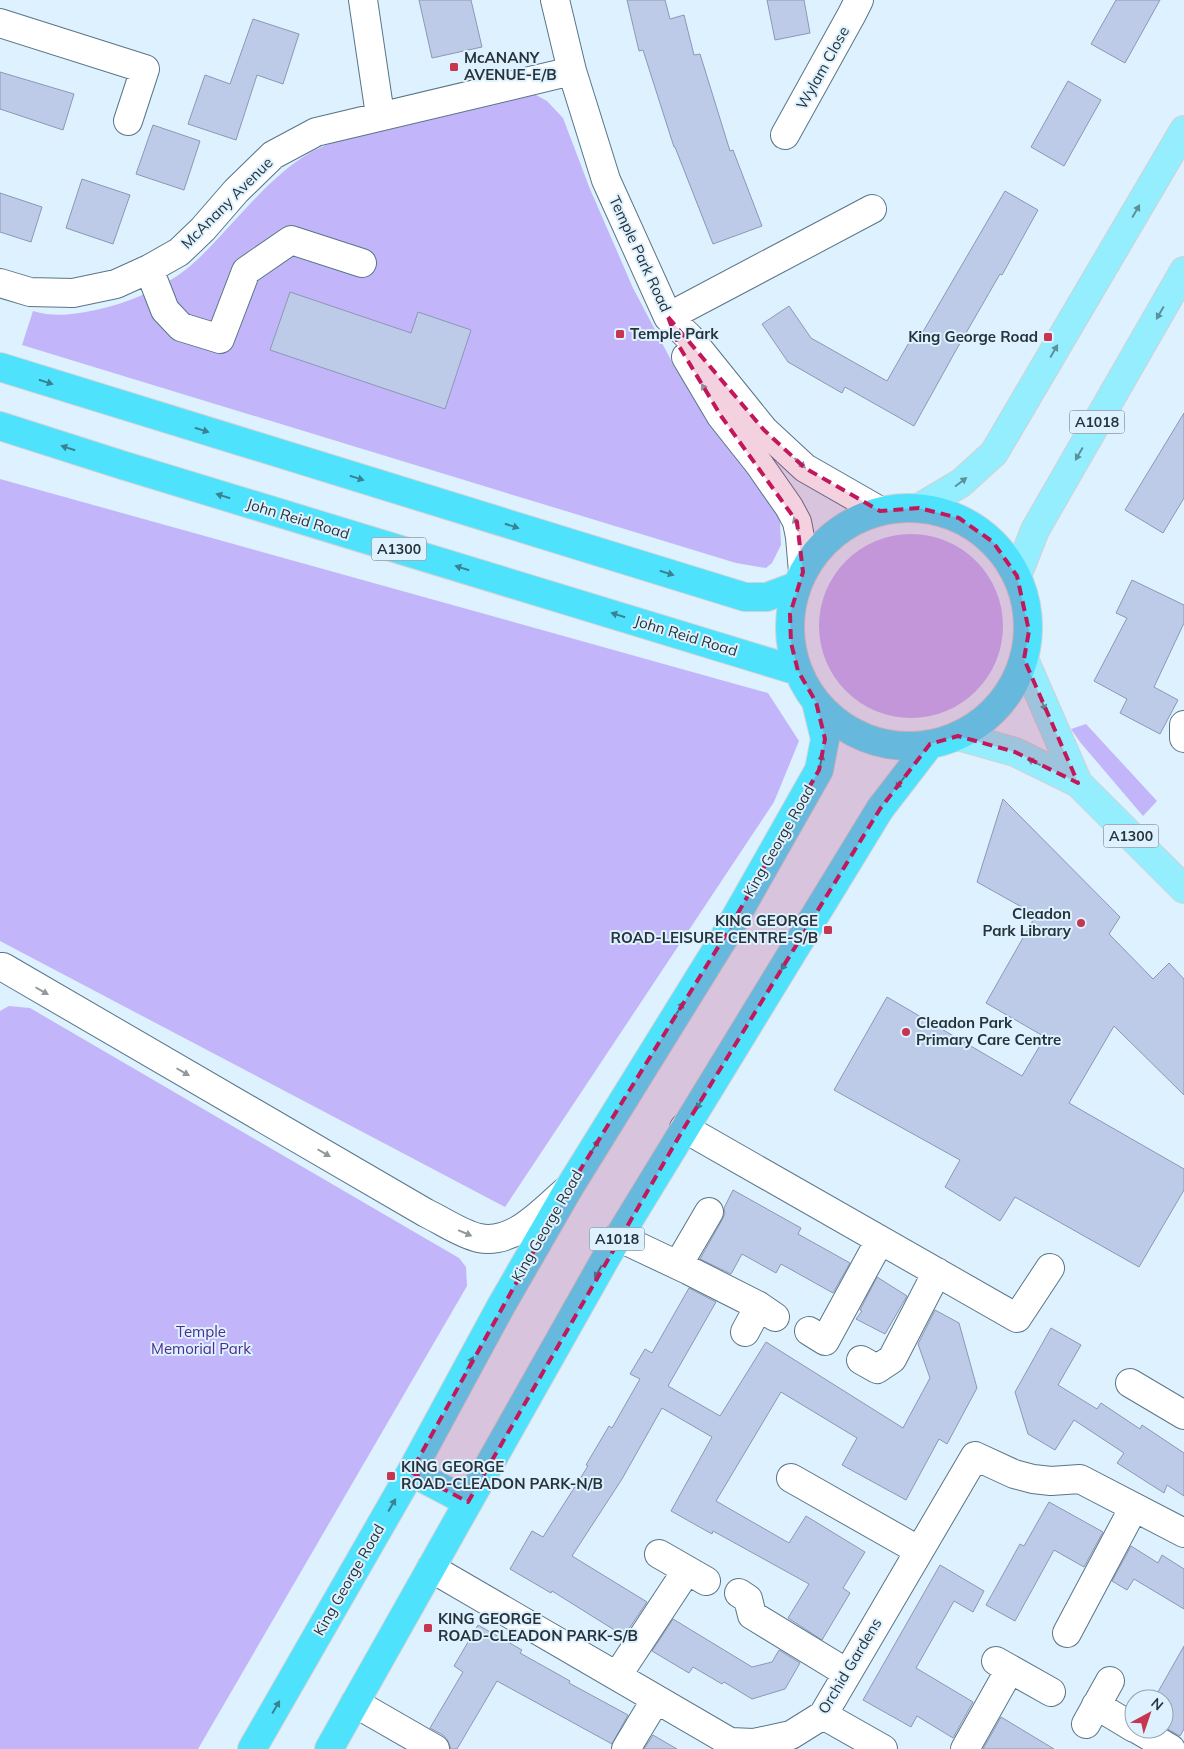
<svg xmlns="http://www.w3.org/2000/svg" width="1184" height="1749" font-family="Mulish,sans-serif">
  <rect width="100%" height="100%" fill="#def1fe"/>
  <!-- green -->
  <path fill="#c3b5f9" d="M523 95H536L547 101 563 118 590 189 633 288 672 362 690 392 748 470 775 509 780 522 781 545 772 563 766 568 736 563 22 345 33 311C57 318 76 314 100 309 127 303 154 291 177 276 195 264 210 247 224 232 251 203 277 172 311 152 318 148 327 145 335 141Z
    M0 479 768 693 799 741 774 802 505 1207 0 941Z
    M819 626a92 92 0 1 1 184 0a92 92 0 1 1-184 0Z
    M1086 724 1157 801 1143 816 1080 742 1071 729Z
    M9 1006 30 1008 459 1258 466 1267 467 1286 198 1749H0V1011Z"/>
  <!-- building -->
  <path fill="#bdcbe9" stroke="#8b98b5" d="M419 0H471L482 47 432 58Z
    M627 0H665L670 19 684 15 694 55 700 54 730 151 733 150 762 226 713 244 675 147H674L643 50 639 51Z
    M767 0H804L810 33 775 40Z
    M1116 0H1160L1125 63 1091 44Z
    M253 19 299 34 283 84 257 75 236 140 188 124 205 75 230 84Z
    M0 72 74 94 63 130 0 109Z
    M1068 81 1101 100 1064 166 1031 147Z
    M153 125 200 141 184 190 136 174Z
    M82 179 130 195 113 244 66 228Z
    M1005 191 1038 210 1002 275 1000 274 955 352 914 426 845 387 842 393 788 362 762 324 789 306 811 338 887 381 911 339 917 342Z
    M0 193 42 207 31 242 0 232Z
    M290 292 411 333 418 312 471 330 445 409 270 350Z
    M1184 413V498L1163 533 1125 510Z
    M1132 580 1184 605V623L1154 687 1178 700 1160 734 1120 713 1127 699 1094 681 1127 618 1116 613Z
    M1003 799 1120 917 1109 934 1153 979 1169 963 1184 979V1095L1114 1026 1069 1103 1184 1169V1190L1139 1267 1015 1197 1000 1221 945 1187 960 1160 834 1090 887 997 1022 1076 1045 1037 986 1003 1036 915 977 882Z
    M733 1190 801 1228 798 1234 850 1263 833 1293 781 1264 776 1273 742 1254 731 1274 700 1259 722 1220 725 1213 724 1208Z
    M877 1277 907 1296 885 1334 856 1319 862 1311 860 1310Z
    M689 1288 716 1302 668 1386 720 1416 766 1342 903 1428 930 1378 918 1344 935 1310 959 1323 977 1388 947 1444 939 1439 906 1500 842 1465 857 1438 781 1392 716 1501 789 1543 806 1516 865 1552 843 1588 850 1593 822 1640 788 1618 809 1584 713 1531 712 1534 671 1511 712 1437 662 1408 622 1479 572 1556 647 1602 624 1636 552 1591 551 1593 510 1569 532 1531 543 1537 588 1466 586 1465 609 1426 612 1428 640 1379 630 1374 645 1349 652 1353Z
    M1051 1328 1081 1345 1058 1385 1097 1409 1101 1403 1140 1429 1142 1425 1184 1453V1496L1167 1485 1164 1493 1117 1463 1124 1453 1074 1420 1055 1450 1028 1434 1015 1392Z
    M1049 1502 1103 1532 1084 1567 1054 1550 1015 1621 986 1605 1020 1544 1024 1546Z
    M1131 1546 1158 1563 1162 1555 1184 1569V1609L1134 1579 1127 1590 1112 1581Z
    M940 1565 984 1591 973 1612 954 1601 916 1668 973 1702 953 1738 917 1716 911 1727 863 1700Z
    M673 1619 752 1667 772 1662 779 1650 800 1663 785 1689 752 1699 724 1682 722 1684 693 1667 689 1673 652 1651Z
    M478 1625 522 1650 520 1653 570 1681 569 1683 628 1715 612 1744 497 1681 457 1749H451L448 1741 443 1735 430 1728 463 1672 454 1666Z
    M1184 1646V1729L1180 1736 1164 1727V1699H1154Z
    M1001 1717 1054 1749H983Z
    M653 1735 677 1749H644Z"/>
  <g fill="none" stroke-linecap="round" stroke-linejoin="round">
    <!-- minor casing -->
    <g stroke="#587588" stroke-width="30">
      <path id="minor" d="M363 0 380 115
        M555 0 572 71 606 180 668 317 689 337 764 430 805 468 880 511
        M0 23 145 69 128 121
        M785 135 852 14 859 0
        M149 269 165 310 181 327 220 339 246 271 291 240 362 263
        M0 283 30 292 73 293 116 284 149 269 179 252 203 229 236 191 273 155 316 132 572 71
        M668 317 872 209
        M686 357 721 416 759 464 789 507 797 522 800 537 803 572
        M1184 725V738
        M0 967H3L426 1213C443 1221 461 1234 479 1238 514 1245 542 1211 566 1191
        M684 1128 1017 1318 1050 1268
        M618 1237 688 1270 759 1306 775 1317
        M678 1265 709 1212
        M809 1331 825 1341 880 1240
        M745 1332 759 1306
        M861 1360 877 1369 892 1359 937 1272
        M1130 1383 1184 1415
        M791 1478 918 1550
        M659 1554 706 1581
        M431 1568 730 1742 754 1743 791 1735 823 1715 975 1456 1014 1474 1033 1479 1051 1481 1080 1479 1184 1533
        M739 1593 748 1599 752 1615 847 1673
        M1067 1633 1134 1507
        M996 1661 1051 1692
        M617 1676 687 1570
        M355 1703 435 1749
        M1096 1705 1134 1728
        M823 1715 883 1749
        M1086 1724 1110 1681
        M1137 1729 1171 1749
        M626 1749 656 1699
        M965 1749 1010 1669"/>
    </g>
    <!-- major casing -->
    <g stroke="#cfd2d4" stroke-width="30">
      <path id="major" d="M919 508 961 483 994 453 1184 130
        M1017 576 1035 530 1184 271
        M1024 659 1078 783
        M958 736 1015 752 1078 783 1184 889"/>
    </g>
    <!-- highway casing -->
    <g stroke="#cfd2d4" stroke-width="30">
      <path id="highway" d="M0 367 745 597H767L796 586
        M0 426 122 465 798 671
        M790 627a119 119 0 1 1 238 0a119 119 0 1 1-238 0Z
        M411 1472 468 1502
        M252 1749 411 1472 501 1306 569 1188 725 936 819 770 825 739 816 702
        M329 1749 607 1256 880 809 930 744"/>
    </g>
    <!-- minor -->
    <use href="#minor" stroke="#fff" stroke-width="28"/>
    <!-- major -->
    <use href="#major" stroke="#95eefe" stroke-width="28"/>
    <!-- highway -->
    <use href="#highway" stroke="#4fe2fd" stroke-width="28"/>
  </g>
  <!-- one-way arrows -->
  <defs><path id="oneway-solid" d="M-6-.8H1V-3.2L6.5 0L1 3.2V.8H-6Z" transform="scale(1.25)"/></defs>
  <g fill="#5e909c">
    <use href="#oneway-solid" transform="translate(1136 211) rotate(-60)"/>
    <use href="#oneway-solid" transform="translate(1160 313) rotate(120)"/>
    <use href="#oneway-solid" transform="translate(1054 351) rotate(-60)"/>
    <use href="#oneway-solid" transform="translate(1079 454) rotate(120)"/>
    <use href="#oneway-solid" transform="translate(961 482) rotate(-37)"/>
    <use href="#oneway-solid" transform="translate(1043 704) rotate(67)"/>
    <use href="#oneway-solid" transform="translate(1034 762) rotate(-154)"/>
  </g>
  <g fill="#388292">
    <use href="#oneway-solid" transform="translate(46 382) rotate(18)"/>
    <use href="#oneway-solid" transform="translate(202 430) rotate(17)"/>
    <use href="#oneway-solid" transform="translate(68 448) rotate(-162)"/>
    <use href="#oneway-solid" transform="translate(357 478) rotate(17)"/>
    <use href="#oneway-solid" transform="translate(223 496) rotate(-163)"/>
    <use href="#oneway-solid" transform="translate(512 526) rotate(17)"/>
    <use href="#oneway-solid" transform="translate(462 568) rotate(-163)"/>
    <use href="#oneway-solid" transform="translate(667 573) rotate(17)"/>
    <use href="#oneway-solid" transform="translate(618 615) rotate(-163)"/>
    <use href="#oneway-solid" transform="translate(821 761) rotate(-79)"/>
    <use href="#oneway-solid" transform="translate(900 783) rotate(127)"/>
    <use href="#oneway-solid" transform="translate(785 964) rotate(122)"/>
    <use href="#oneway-solid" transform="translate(680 1008) rotate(-58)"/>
    <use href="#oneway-solid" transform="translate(700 1103) rotate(121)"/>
    <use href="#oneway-solid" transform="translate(595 1146) rotate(-58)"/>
    <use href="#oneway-solid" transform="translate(598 1272) rotate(119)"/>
    <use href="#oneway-solid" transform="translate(470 1363) rotate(-62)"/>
    <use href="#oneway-solid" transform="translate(392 1505) rotate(-60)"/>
    <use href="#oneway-solid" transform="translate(276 1707) rotate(-60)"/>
  </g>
  <g fill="#92999d">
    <use href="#oneway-solid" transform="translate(705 390) rotate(-121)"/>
    <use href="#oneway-solid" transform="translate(800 463) rotate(42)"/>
    <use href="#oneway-solid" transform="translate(796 524) rotate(-109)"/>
    <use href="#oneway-solid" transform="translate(42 991) rotate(30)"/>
    <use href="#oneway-solid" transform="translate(183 1072) rotate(30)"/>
    <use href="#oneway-solid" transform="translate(324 1153) rotate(30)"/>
    <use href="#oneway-solid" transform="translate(465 1233) rotate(23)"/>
  </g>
  <!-- marked area -->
  <path fill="#c2185b" fill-opacity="0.2" stroke="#c2185b" stroke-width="4" stroke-dasharray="10 6" stroke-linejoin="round" d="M668 317 764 430 805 468 880 511 919 508 959 518 993 542 1017 576 1029 631 1024 659 1078 783 1015 752 958 736 930 744 880 809 684 1128 468 1502 411 1472 569 1188 725 936 819 770 825 739 816 702 798 671 791 643 790 614 803 572 797 522 721 416 679 346Z"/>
  <!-- markers -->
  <g fill="#c63650" stroke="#def1fe" stroke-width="2">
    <rect x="449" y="62" width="10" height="10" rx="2.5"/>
    <rect x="615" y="329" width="10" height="10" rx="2.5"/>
    <rect x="1043" y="332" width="10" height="10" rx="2.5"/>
    <circle cx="1081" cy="923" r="5"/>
    <rect x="823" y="925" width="10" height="10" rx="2.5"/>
    <circle cx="906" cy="1032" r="5"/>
    <rect x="386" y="1471" width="10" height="10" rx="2.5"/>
    <rect x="423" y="1623" width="10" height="10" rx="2.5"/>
  </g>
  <g text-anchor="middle" stroke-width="4" stroke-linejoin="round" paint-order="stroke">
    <!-- shield labels -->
    <g fill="#def1fe" stroke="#5d6c76" stroke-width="1">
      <rect x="1069.5" y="410.5" width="55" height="23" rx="4"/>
      <rect x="371.5" y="537.5" width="55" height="23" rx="4"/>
      <rect x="1103.5" y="824.5" width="55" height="23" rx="4"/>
      <rect x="589.5" y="1227.5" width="55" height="23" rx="4"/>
    </g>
    <g font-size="14" font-weight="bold" fill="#26333b">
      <text x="1097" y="427">A1018</text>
      <text x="399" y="554">A1300</text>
      <text x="1131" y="841">A1300</text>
      <text x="617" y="1244">A1018</text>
    </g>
    <!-- poi labels -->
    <g font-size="15" font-weight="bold" fill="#26333b" stroke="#def1fe" text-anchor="start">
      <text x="464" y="63">McANANY<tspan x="464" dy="17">AVENUE-E/B</tspan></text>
      <text x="630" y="339">Temple Park</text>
      <text x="1038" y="342" text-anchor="end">King George Road</text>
      <text x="1071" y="919" text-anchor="end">Cleadon<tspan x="1071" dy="17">Park Library</tspan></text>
      <text x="818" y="926" text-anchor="end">KING GEORGE<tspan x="818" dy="17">ROAD-LEISURE CENTRE-S/B</tspan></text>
      <text x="916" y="1028">Cleadon Park<tspan x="916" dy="17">Primary Care Centre</tspan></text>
      <text x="401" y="1472">KING GEORGE<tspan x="401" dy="17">ROAD-CLEADON PARK-N/B</tspan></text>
      <text x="438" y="1624">KING GEORGE<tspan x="438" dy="17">ROAD-CLEADON PARK-S/B</tspan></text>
    </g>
    <!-- street labels -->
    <g font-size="15" fill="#26333b" stroke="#def1fe">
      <text transform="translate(823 68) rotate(-61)" y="5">Wylam Close</text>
      <text transform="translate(227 203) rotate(-45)" y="5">McAnany Avenue</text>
      <text transform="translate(640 254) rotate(65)" y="5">Temple Park Road</text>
      <text transform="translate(298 519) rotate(17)" y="5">John Reid Road</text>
      <text transform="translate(686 636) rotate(17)" y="5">John Reid Road</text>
      <text transform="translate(779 841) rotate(-60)" y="5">King George Road</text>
      <text transform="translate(547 1226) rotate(-60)" y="5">King George Road</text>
      <text transform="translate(349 1580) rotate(-60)" y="5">King George Road</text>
      <text transform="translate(850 1666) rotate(-59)" y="5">Orchid Gardens</text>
    </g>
    <!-- park labels -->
    <g font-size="15" fill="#4d2b90" stroke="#def1fe">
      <text x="201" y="1337">Temple<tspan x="201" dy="17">Memorial Park</tspan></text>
    </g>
  </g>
  <!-- north arrow -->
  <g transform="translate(1149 1714) rotate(40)"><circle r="24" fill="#def1fe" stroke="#94a5b0"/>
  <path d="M0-4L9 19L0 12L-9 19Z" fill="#c63650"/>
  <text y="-8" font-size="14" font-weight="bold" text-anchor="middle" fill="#26333b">N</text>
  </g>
</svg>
